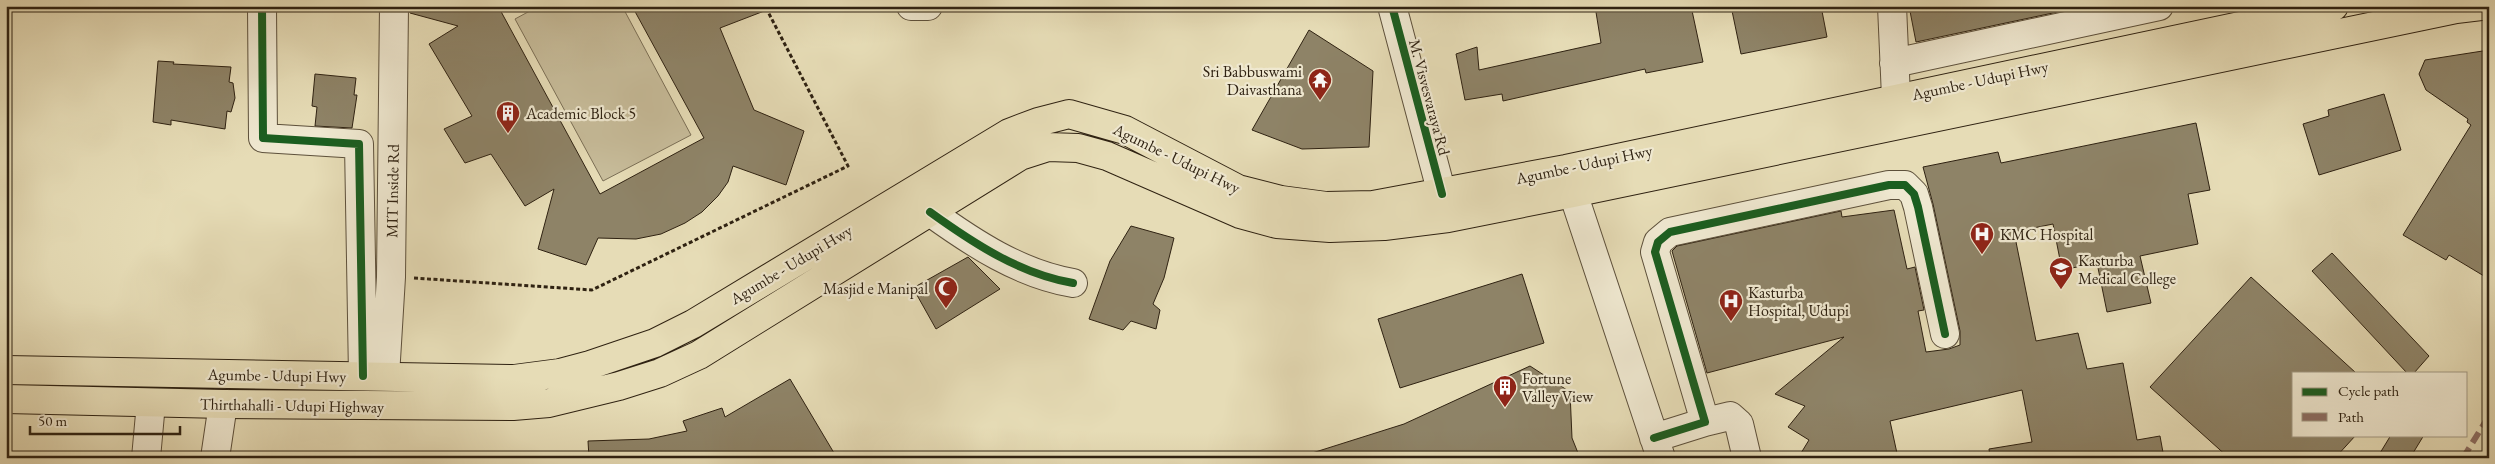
<svg xmlns="http://www.w3.org/2000/svg" width="2495" height="464" font-family="'EB Garamond',serif">
  <rect width="100%" height="100%" fill="#e6dcb6"/>
  <filter id="stains"><feTurbulence type="fractalNoise" baseFrequency=".004" numOctaves="4"/><feColorMatrix values="0 0 0 0 .2 0 0 0 0 .09 0 0 0 0 .02 0 0 0 .5 -.17"/></filter>
  <radialGradient id="worn" r=".72"><stop offset=".6" stop-color="#630" stop-opacity="0"/><stop offset="1" stop-color="#630" stop-opacity=".3"/></radialGradient>
  <!-- green -->
  <path fill="#c7bc9a" stroke="#7b6f56" d="M539 6H622L691 135 603 181 515 19Z"/>
  <!-- building -->
  <path fill="#8e8367" stroke="#2f2212" d="M410 6H498L600 194 704 138 632 6H772V8L720 28 754 110 804 131 786 185 733 166 728 182 718 196 702 212 685 223 661 234 636 239 598 238 586 265 538 249 554 189 525 206 491 154 465 163 444 129 472 116 429 44 458 26 410 13Z
    M1595 6H1691L1703 62 1646 73 1645 69 1503 101 1502 94 1465 100 1456 54 1477 47 1479 70 1601 43Z
    M1731 6H1821L1827 37 1741 54Z
    M1909 6H2067V10L1916 42Z
    M1309 30 1373 71 1369 147 1302 149 1252 130Z
    M2489 50V279L2449 255 2446 260 2403 235 2471 125 2467 122 2468 119 2426 90 2419 74 2425 60Z
    M158 61 174 62 173 64 231 67 229 82 233 83 235 98 231 112 227 111 225 129 171 120V125L153 122Z
    M315 74 356 78 354 95H357L352 128 315 126 317 107 312 106Z
    M2384 94 2401 150 2319 175 2303 124 2329 116 2328 110Z
    M2196 123 2210 190 2188 194 2198 244 2140 256 2151 303 2107 312 2097 263 2062 270 2053 224 2014 232 2036 341 2078 333 2087 369 2123 363 2137 440 2160 436 2164 458H1990L1989 449 2032 442 2022 390 1890 421 1898 458H1798L1809 440 1788 427 1805 406 1775 394 1844 337 1707 373 1672 251 1677 246 1841 211 1842 217 1894 210 1907 269 1915 267 1924 310 1918 311 1926 352 1949 349 1960 345V331L1933 204 1923 167 1998 152 2001 163Z
    M1131 226 1174 238 1164 278 1153 304 1160 310 1156 329 1131 321 1123 330 1089 319 1110 261Z
    M2332 253 2429 356 2414 373H2407L2312 271Z
    M968 257 1000 289 936 329 913 288Z
    M1522 274 1544 343 1400 388 1378 319Z
    M2251 277 2356 373H2294V435H2356L2335 458H2229L2150 387Z
    M1530 366 1570 392 1572 438 1580 458H1309V454L1404 424Z
    M790 379 837 458H589L588 441 649 439 687 431 683 421 722 408 725 417Z
    M2391 435H2424L2410 458H2377Z"/>
  <g fill="none" stroke-linecap="round" stroke-linejoin="round">
    <!-- minor casing -->
    <g stroke="#5d503b" stroke-width="30">
      <path id="minor" d="M262 6 263 138 359 144 363 376
        M911 6H928
        M1392 6 1442 194
        M1892 6 1896 97
        M1894 63 2159 6
        M1573 193 1661 458
        M930 212C973 243 1020 274 1073 283
        M385 376 391 277 394 6
        M1705 422 1730 416 1739 424 1747 458
        M1654 438 1705 422 1655 252 1658 242 1670 232 1889 185H1905L1914 194 1918 207 1945 334
        M146 458 151 403
        M215 458 223 404"/>
    </g>
    <!-- highway casing -->
    <g stroke="#2f2212" stroke-width="30">
      <path id="highway" d="M6 370 514 379 560 373 590 365 655 343 693 324 1009 133 1038 122 1069 114 1125 130 1238 189 1281 200 1326 206 1373 205 1566 169 2334 6
        M6 399 223 404 513 406 549 403 619 386 660 373 699 355 1020 156 1048 147 1078 148 1107 156 1240 214 1277 224 1330 228 1384 226 1448 218 1573 193 2456 9 2481 6"/>
    </g>
    <!-- path -->
    <path stroke="#2f2212" stroke-width="3" stroke-dasharray="4 2.5" stroke-linecap="butt" d="M414 278 592 290 848 166 765 6"/>
    <!-- minor -->
    <use href="#minor" stroke="#efe8d0" stroke-width="28"/>
    <!-- highway -->
    <use href="#highway" stroke="#e6dcb6" stroke-width="28"/>
    <!-- quiet -->
    <path stroke="#8d6e63" stroke-width="6" stroke-dasharray="12 6" stroke-linecap="butt" d="M2463 458 2489 416"/>
    <!-- cycleway casing -->
    <g stroke="#efe8d0" stroke-width="11">
      <path id="cycleway" d="M262 6 263 138 359 144 363 376
        M1392 6 1442 194
        M930 212C973 243 1020 274 1073 283
        M1654 438 1705 422 1655 252 1658 242 1670 232 1889 185H1905L1914 194 1918 207 1945 334"/>
    </g>
    <!-- cycleway -->
    <use href="#cycleway" stroke="#1b5e20" stroke-width="8"/>
  </g>
  <!-- icons -->
  <defs>
    <g id="temple-pin" transform="scale(1.25)"><path d="M0 17L-7.5 6A9.5 9.5 0 1 1 7.5 6Z" fill="#8f2418" stroke="#efe8d0"/><path d="M0-6L5-2H3V0L6.5 2.5H4V6H1.5V3h-3V6H-4V2.5H-6.5L-3 0V-2H-5Z" fill="#fff"/></g>
    <g id="building-pin" transform="scale(1.25)"><path d="M0 17L-7.5 6A9.5 9.5 0 1 1 7.5 6Z" fill="#8f2418" stroke="#efe8d0"/><path d="M-4-6H4V6H1V3H-1V6H-4ZM-2.5-4.3h1.7v1.8h-1.7ZM.8-4.3h1.7v1.8H.8ZM-2.5-1h1.7V.8h-1.7ZM.8-1h1.7V.8H.8Z" fill="#fff"/></g>
    <g id="hospital-pin" transform="scale(1.25)"><path d="M0 17L-7.5 6A9.5 9.5 0 1 1 7.5 6Z" fill="#8f2418" stroke="#efe8d0"/><path d="M-5-5h3v3.5h4V-5h3V5h-3V1.5h-4V5h-3Z" fill="#fff"/></g>
    <g id="university-pin" transform="scale(1.25)"><path d="M0 17L-7.5 6A9.5 9.5 0 1 1 7.5 6Z" fill="#8f2418" stroke="#efe8d0"/><path d="M0-5L7-2L0 1L-7-2ZM-4 1L0 2.5L4 1V4Q0 6-4 4Z" fill="#fff"/></g>
    <g id="mosque-pin" transform="scale(1.25)"><path d="M0 17L-7.5 6A9.5 9.5 0 1 1 7.5 6Z" fill="#8f2418" stroke="#efe8d0"/><path d="M3.5-4.9A6 6 0 1 0 3.5 4.9A5 5 0 1 1 3.5-4.9Z" fill="#fff"/></g>
  </defs>
  <g fill-rule="evenodd">
    <use href="#temple-pin" x="1320" y="80"/>
    <use href="#building-pin" x="508" y="113"/>
    <use href="#hospital-pin" x="1982" y="234"/>
    <use href="#university-pin" x="2061" y="269"/>
    <use href="#mosque-pin" x="946" y="288"/>
    <use href="#hospital-pin" x="1731" y="301"/>
    <use href="#building-pin" x="1505" y="387"/>
  </g>
  <g text-anchor="middle" stroke-width="4.5" stroke-linejoin="round" paint-order="stroke">
    <!-- poi labels -->
    <g font-size="16" fill="#2f2212" stroke="#efe8d0" text-anchor="start">
      <text x="1302" y="77" text-anchor="end">Sri Babbuswami<tspan x="1302" dy="18">Daivasthana</tspan></text>
      <text x="526" y="119">Academic Block 5</text>
      <text x="2000" y="240">KMC Hospital</text>
      <text x="2078" y="266">Kasturba<tspan x="2078" dy="18">Medical College</tspan></text>
      <text x="928" y="294" text-anchor="end">Masjid e Manipal</text>
      <text x="1748" y="298">Kasturba<tspan x="1748" dy="18">Hospital, Udupi</tspan></text>
      <text x="1522" y="384">Fortune<tspan x="1522" dy="18">Valley View</tspan></text>
    </g>
    <!-- street labels -->
    <g font-size="16" fill="#2f2212" stroke="#efe8d0">
      <text transform="translate(1980 80) rotate(-12)" y="6">Agumbe - Udupi Hwy</text>
      <text transform="translate(1430 97) rotate(75)" y="6">M. Visvesvaraya Rd</text>
      <text transform="translate(1177 158) rotate(26)" y="6">Agumbe - Udupi Hwy</text>
      <text transform="translate(1584 164) rotate(-12)" y="6">Agumbe - Udupi Hwy</text>
      <text transform="translate(392 191) rotate(-89)" y="6">MIT Inside Rd</text>
      <text transform="translate(791 264) rotate(-31)" y="6">Agumbe - Udupi Hwy</text>
      <text transform="translate(277 375) rotate(1)" y="6">Agumbe - Udupi Hwy</text>
      <text transform="translate(292 405) rotate(1)" y="6">Thirthahalli - Udupi Highway</text>
    </g>
  </g>
  <!-- margin -->
  <rect width="2495" height="464" fill="none" stroke="#e6dcb6" stroke-width="25"/>
  <rect x="8" y="8" width="2480" height="449" fill="none" stroke="#2f2212" stroke-width="2.5"/>
  <rect x="12" y="12" width="2470" height="439" fill="none" stroke="#2f2212"/>
  <!-- legend -->
  <rect x="2292" y="372" width="175" height="65" fill="#efe8d0" stroke="#a29984"/>
  <rect x="2302" y="388" width="25" height="8" fill="#1b5e20" stroke="#a29984"/>
  <text x="2338" y="396" font-size="15" fill="#2f2212">Cycle path</text>
  <rect x="2302" y="413" width="25" height="8" fill="#8d6e63" stroke="#a29984"/>
  <text x="2338" y="422" font-size="15" fill="#2f2212">Path</text>
  <!-- scale -->
  <path d="M30 426v8h150v-8" fill="none" stroke="#2f2212" stroke-width="2.5"/>
  <text x="38" y="426" font-size="15" fill="#2f2212" stroke="#efe8d0" stroke-width="4" paint-order="stroke">50 m</text>
  <rect width="100%" height="100%" filter="url(#stains)"/>
  <rect width="100%" height="100%" fill="url(#worn)"/>
</svg>
